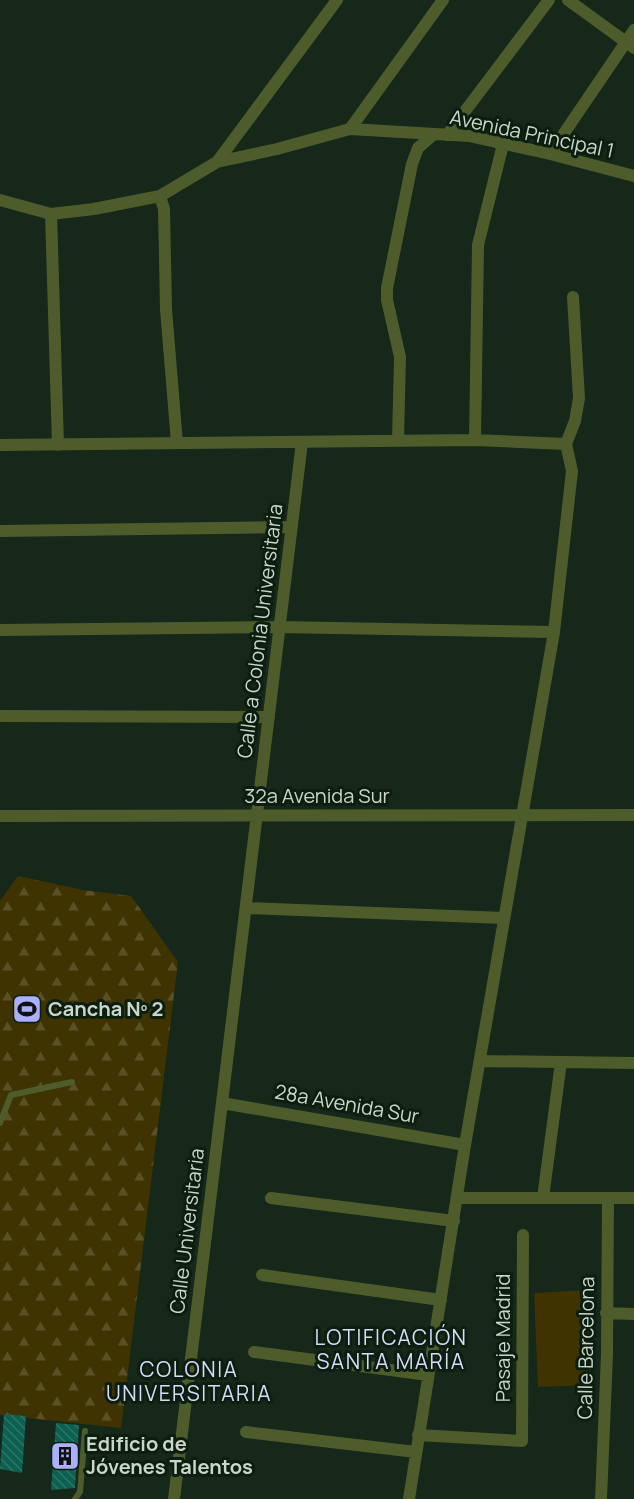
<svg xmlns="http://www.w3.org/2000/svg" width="634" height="1499" font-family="Manrope,sans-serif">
  <defs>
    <pattern id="forest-firs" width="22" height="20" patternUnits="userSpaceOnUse" patternTransform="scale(1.5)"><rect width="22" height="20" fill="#3e3301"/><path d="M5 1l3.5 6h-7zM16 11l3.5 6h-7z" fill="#595025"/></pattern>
    <pattern id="building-back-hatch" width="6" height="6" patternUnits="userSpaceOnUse" patternTransform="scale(1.5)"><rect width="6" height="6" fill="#0b604f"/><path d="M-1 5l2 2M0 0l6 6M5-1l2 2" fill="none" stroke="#2d7667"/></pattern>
  </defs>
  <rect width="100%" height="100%" fill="#152819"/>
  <!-- green -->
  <path fill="#3e3301" d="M587 1290 591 1385 538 1387 534 1293Z"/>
  <!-- forest -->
  <path fill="url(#forest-firs)" d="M18 876 83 890 131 896 178 962 121 1428 0 1415V901Z"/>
  <!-- building -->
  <path fill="url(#building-back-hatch)" d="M4 1414 26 1416 22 1473 0 1469Z
    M56 1423 79 1425 75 1488 51 1490Z"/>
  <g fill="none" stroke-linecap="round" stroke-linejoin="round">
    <!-- lane -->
    <path stroke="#4e5c2c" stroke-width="6" d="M0 1123 11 1095 72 1082
      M75 1499 80 1492 85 1431"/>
    <!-- street -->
    <path stroke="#4e5c2c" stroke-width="12" d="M568 0 634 48
      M350 129 443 0
      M447 135 549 0
      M550 154 634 30
      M217 162 337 0
      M160 196 164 209 166 309 177 443
      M0 200 51 214 94 209 160 196 217 162 277 149 350 129 469 136 550 154 634 176
      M51 214 58 445
      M475 440 478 245 503 144
      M398 441 400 357 387 300V288L412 164 418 148 434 134
      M0 445 475 440 566 444
      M0 531 292 527
      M0 630 280 627 554 632
      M0 716 269 717
      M0 816 634 815
      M246 908 504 918
      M480 1061 634 1063
      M222 1103 465 1145
      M271 1198 454 1221
      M457 1198H634
      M543 1198 561 1062
      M262 1275 441 1300
      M606 1313 634 1314
      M254 1352 428 1375
      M246 1432 416 1452
      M418 1435 522 1441 523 1235
      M174 1499 302 442
      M409 1499 465 1145 554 632 572 471 566 444 575 421 579 398 573 297
      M601 1499 607 1354 608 1198"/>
  </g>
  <!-- icons -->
  <defs>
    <g id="stadium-square" transform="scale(1.5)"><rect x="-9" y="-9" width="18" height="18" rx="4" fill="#aab0fb" stroke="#0c1e0f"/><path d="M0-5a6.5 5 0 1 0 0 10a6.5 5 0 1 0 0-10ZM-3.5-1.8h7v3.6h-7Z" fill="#111"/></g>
    <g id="building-square" transform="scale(1.5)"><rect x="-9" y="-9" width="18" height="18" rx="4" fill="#aab0fb" stroke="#0c1e0f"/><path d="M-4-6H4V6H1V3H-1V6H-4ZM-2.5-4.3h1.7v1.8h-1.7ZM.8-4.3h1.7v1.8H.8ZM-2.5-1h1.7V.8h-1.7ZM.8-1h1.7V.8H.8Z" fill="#111"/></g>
  </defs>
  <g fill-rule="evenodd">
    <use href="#stadium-square" x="27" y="1009"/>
    <use href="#building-square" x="65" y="1456"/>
  </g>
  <g text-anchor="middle" stroke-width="6" stroke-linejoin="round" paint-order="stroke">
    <!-- street labels -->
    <g font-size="20" fill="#cad6cb" stroke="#0c1e0f">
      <text transform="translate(532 134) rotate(12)" y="7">Avenida Principal 1</text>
      <text transform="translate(260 631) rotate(-83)" y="7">Calle a Colonia Universitaria</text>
      <text x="317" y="803">32a Avenida Sur</text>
      <text transform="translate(347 1104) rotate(10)" y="7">28a Avenida Sur</text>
      <text transform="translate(187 1231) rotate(-83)" y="7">Calle Universitaria</text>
      <text transform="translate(503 1338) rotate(-90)" y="7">Pasaje Madrid</text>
      <text transform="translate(586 1348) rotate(-89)" y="7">Calle Barcelona</text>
    </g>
    <!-- poi labels -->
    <g font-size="20" font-weight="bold" fill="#cad6cb" stroke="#0c1e0f" text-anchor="start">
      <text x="48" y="1016">Cancha Nº 2</text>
      <text x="86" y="1451">Edificio de<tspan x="86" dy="23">Jóvenes Talentos</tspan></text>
    </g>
    <!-- neighbourhood labels -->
    <g font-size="21" letter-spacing="1.5" fill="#d7daf8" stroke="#0c1e0f">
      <text x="391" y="1345">LOTIFICACIÓN<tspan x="391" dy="24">SANTA MARÍA</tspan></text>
      <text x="189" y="1377">COLONIA<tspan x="189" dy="24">UNIVERSITARIA</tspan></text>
    </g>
  </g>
</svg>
